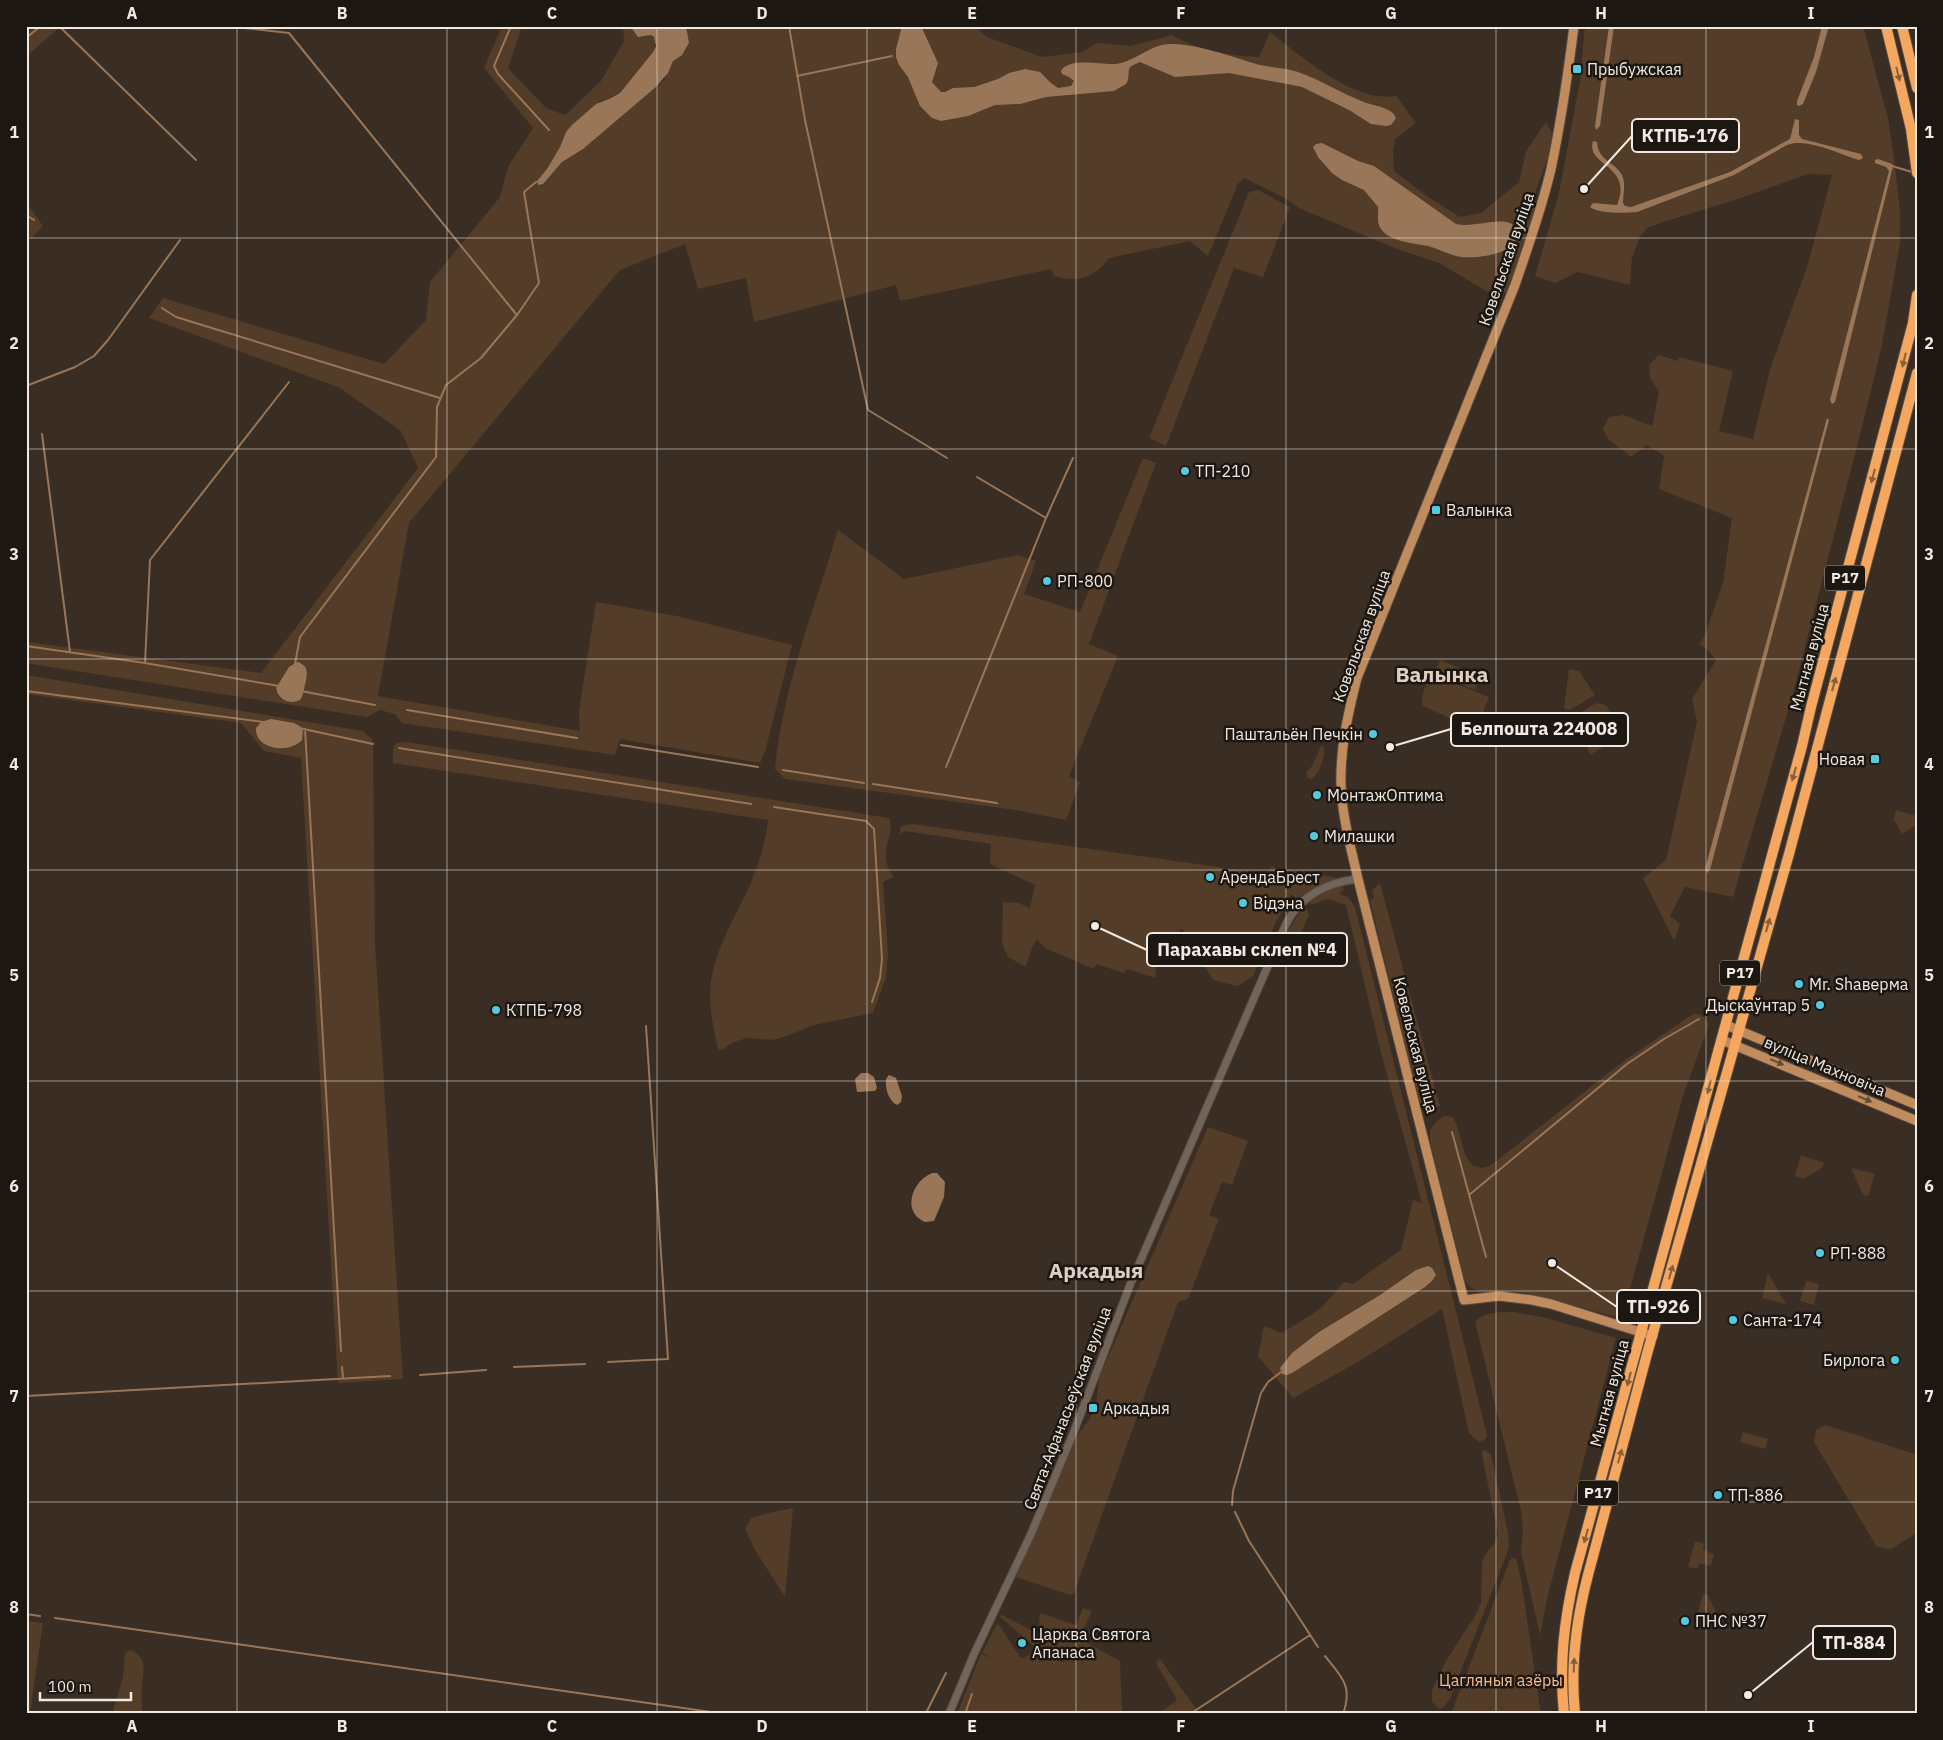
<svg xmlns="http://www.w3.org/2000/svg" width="1943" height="1740" font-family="'IBM Plex Sans',sans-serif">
  <rect width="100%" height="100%" fill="#3a2d23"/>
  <!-- green -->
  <path fill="#533c28" d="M36 26H61L26 57V34Z
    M502 26H522L508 68 546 108 565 115 601 81 624 41 623 26H630L643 37 651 35 657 41 653 52 620 93 611 98 601 101 566 132 560 147 547 169 537 181 540 185 562 162 590 143 664 80 673 61 686 49 689 43 687 31 684 26H974L987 37 1042 57 1082 52 1097 43 1131 46 1172 35C1197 50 1231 56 1259 57L1270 32C1302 57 1354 103 1396 96L1416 123 1395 139 1393 152 1394 171 1427 196 1460 217 1481 213 1519 182 1526 151 1546 122 1552 133 1548 157 1536 190 1535 209 1509 286 1506 292 1500 296 1493 295 1439 263 1397 249 1301 209 1285 198 1244 178 1238 184 1208 256 1190 241 1109 258C1094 278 1078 283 1054 276L1051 269 900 301 896 285 754 322 746 278 698 289 685 244 620 270 409 523 378 696 580 731 579 711 596 602 677 616 792 645 765 752 760 763 620 739 615 755 402 723 395 714 380 710 367 717 26 663V642L261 673 418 468 401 431 340 388 149 318 163 298 384 364 426 320 430 282 500 197 508 167 533 128 484 68Z
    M1585 26H1863L1888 118 1895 165 1900 211V243L1882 345 1861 431 1792 697 1733 897 1685 887 1670 916 1680 924 1674 941 1643 878 1666 860 1697 722 1692 699 1716 660 1707 649 1699 644 1704 637 1723 583 1732 518 1659 489 1664 456 1647 445 1631 457 1608 439 1603 429 1609 417 1624 415 1652 426 1659 392 1650 378 1649 365 1659 355 1678 361 1679 357 1733 371 1719 431 1753 439 1770 369 1807 267 1832 175 1808 174 1738 199 1663 222 1647 228 1640 237 1632 258 1630 285 1578 272 1555 283 1535 276 1559 193 1580 81Z
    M1258 190 1290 207 1263 277 1234 268 1166 446 1149 438 1249 192Z
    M26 202 43 226 32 238 26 235Z
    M1143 458 1156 463 1089 644 1118 656 1069 776 1080 782 1066 820 1016 810 785 779 775 769C783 687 814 609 838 530L904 579 1018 555 1036 561 1024 594 1080 612Z
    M1440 660 1480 676 1475 690 1434 674Z
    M1569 669 1579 671 1595 695 1570 710 1564 708Z
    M26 675 363 731 373 740 375 943 403 1379 338 1383 301 758 264 751 241 723 26 694Z
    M1434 678H1441L1489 697 1476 730 1423 706C1420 696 1425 683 1434 678Z
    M1596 703 1606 705 1623 732 1613 741 1590 755 1576 716Z
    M407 742 889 818C897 832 875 854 894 877L883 882 888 953 886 977 873 1013 814 1025 784 1037 773 1040 747 1038 734 1042 722 1050 718 1049C713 1026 708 1004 711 981 717 942 740 911 754 875 761 857 766 838 768 820L393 763V749L396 743Z
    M1321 746 1324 747C1325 760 1320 772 1311 780L1307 777V772L1312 766Z
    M1896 810 1917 816V825L1902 834 1894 820Z
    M913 824 1268 874 1271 867 1337 878 1344 889 1339 894 1348 897 1355 907 1487 1435 1486 1439 1479 1442 1469 1433 1442 1309 1358 1362 1293 1398 1258 1356 1264 1326 1282 1333 1320 1309 1344 1282 1353 1284 1401 1250 1413 1200 1422 1203 1380 1049 1346 905 1328 899 1313 904 1297 899 1291 894 1273 928 1253 976 1238 986 1213 980 1182 929 1154 951 1156 978 1127 969 1124 973 1096 964 1094 969 1045 948 1037 939 1031 950 1026 967 1008 957 1002 943 1003 902 1019 903 1030 908 1035 885 990 864 991 844 905 831 899 835 901 826Z
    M1380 883 1440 1106 1430 1112H1425L1420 1105 1370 900 1374 898 1372 890Z
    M1303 908H1306L1309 915 1291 955 1285 958C1279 941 1294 921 1303 908Z
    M1693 1014C1701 1013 1708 1018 1708 1027L1683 1096 1622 1318C1585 1310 1550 1296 1512 1291 1493 1289 1472 1298 1464 1278L1430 1141C1428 1128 1434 1123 1444 1116L1452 1117C1465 1129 1458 1177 1490 1166L1625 1060Z
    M1208 1127 1248 1141 1232 1185 1222 1182 1209 1215 1219 1219 1188 1299 1178 1302 1074 1593 1070 1595 1016 1577 1078 1434C1097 1411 1096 1407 1099 1378Z
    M1801 1155 1824 1163 1822 1168 1803 1179 1795 1176Z
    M1851 1168 1875 1174 1868 1196 1863 1195Z
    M1768 1273 1786 1304 1762 1298Z
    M1806 1281 1819 1284 1814 1305 1800 1301Z
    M1515 1312 1546 1318 1616 1338 1548 1595 1540 1635 1521 1552 1523 1530 1521 1511 1476 1326V1321C1485 1311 1502 1312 1515 1312Z
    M1826 1425 1917 1455V1533L1891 1549 1877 1547 1814 1442 1816 1430Z
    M1743 1432 1768 1439 1765 1449 1740 1442Z
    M1486 1450 1491 1455 1508 1532 1509 1548 1450 1699 1443 1708 1439 1709 1432 1702V1690L1447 1659 1473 1619 1481 1603 1482 1563 1485 1555 1495 1542 1498 1534 1482 1455V1451Z
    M793 1508 785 1597 755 1550 745 1529 751 1518 768 1513Z
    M1695 1541 1704 1544 1703 1550 1714 1554 1711 1566 1699 1563 1697 1569 1688 1567Z
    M1513 1558H1516L1521 1579 1541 1714H1451L1510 1560Z
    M1703 1594H1707L1719 1618 1698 1612Z
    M1083 1608 1092 1611 1082 1632 1089 1644 1120 1661 1122 1710 1123 1714H957L981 1654 994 1658 982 1653 997 1624 1000 1626 1020 1657 1024 1658 1034 1652 1033 1645 1000 1617 1002 1615 1038 1634 1040 1613 1076 1625Z
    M26 1621 43 1623 30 1714H26Z
    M130 1650C147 1656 144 1669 142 1684 141 1694 142 1704 142 1714H114L113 1711 123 1677 125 1653Z
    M1160 1659 1200 1714H1158L1177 1700 1156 1663Z"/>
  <!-- water -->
  <path fill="#997658" d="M630 26H684L687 31 689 43 682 55 673 61 668 73 656 87 583 149 562 162 543 184 538 185 537 181 547 169 560 147 566 132 572 125 596 104 611 98 620 93 653 52 656 46 654 37 651 35 638 37Z
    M902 26H921L938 63 932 82 941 92H945L953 88 974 87 998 79 1009 73 1025 69 1040 72 1051 83 1058 88 1071 86 1074 81 1069 77 1062 74 1061 71C1069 57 1101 65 1115 64 1136 62 1151 43 1172 44 1196 44 1230 56 1253 63 1268 68 1283 67 1298 72 1321 80 1341 93 1364 102 1374 106 1392 107 1396 118L1391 125 1386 126 1371 124 1349 110 1302 87 1229 73 1175 77 1140 62 1131 66 1129 69 1128 80 1126 84 1114 91 1046 97 1020 104 995 105 968 116 941 121 932 118 920 106 908 77 899 65 896 57V49Z
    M1609 26H1614L1600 126 1596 130 1595 126Z
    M1822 26H1829L1816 72 1803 104 1799 106 1797 105V101L1814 57Z
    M1795 119 1799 120V135L1802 139 1861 154 1863 158 1859 160C1839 154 1806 137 1787 145L1734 175 1637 212C1626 213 1598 214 1590 207L1593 203 1617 205C1634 165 1585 166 1593 141L1597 142C1598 161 1614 161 1622 175 1626 184 1623 194 1623 203L1625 206 1631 207 1730 172 1790 139Z
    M1322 143 1358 161 1374 166 1456 224C1474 228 1498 217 1512 224 1531 253 1479 259 1461 257 1449 255 1439 249 1428 246 1413 243 1390 242 1381 229 1376 222 1379 215 1378 207L1364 190 1342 180 1332 173 1318 157 1313 147 1316 144Z
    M1878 159 1892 164 1893 166 1835 402 1832 404 1830 400 1889 171 1886 167 1875 163V160Z
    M1827 418 1829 420 1710 870 1707 873 1705 869Z
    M297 662C312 666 306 678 304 689 303 693 303 696 300 700 291 704 284 702 278 694L276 688 289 667Z
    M271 719 294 723 301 727 303 731 302 740C290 754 255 750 256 728L261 722Z
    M861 1073H868L874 1077 877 1088 875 1091 857 1092 855 1079Z
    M889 1075 896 1078 902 1096 901 1102 897 1105C888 1100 885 1088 886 1079Z
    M932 1173H937L945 1182 944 1197 934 1221 925 1222C901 1212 912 1181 932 1173Z
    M1428 1266 1432 1268 1436 1275 1432 1281 1425 1287 1292 1373 1287 1375 1282 1374 1280 1368 1292 1353 1319 1332 1380 1295 1416 1270Z"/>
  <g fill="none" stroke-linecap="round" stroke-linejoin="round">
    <!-- stream -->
    <path stroke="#997658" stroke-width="2" d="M59 26 196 160
      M226 26 289 33 516 314
      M511 26 494 66 498 74 549 130
      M789 26 805 120 868 410 947 458
      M26 38 41 26
      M797 76 892 56
      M1892 166 1912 172
      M26 215 34 220
      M162 308 176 317 440 398
      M26 386 75 367 94 356 108 340 180 240
      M42 434 70 652
      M977 477 1046 518
      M26 646 145 663 279 686
      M145 663 150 560 289 382
      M295 664 300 637 436 457 437 407 446 385 481 358 517 315 539 283 524 192 536 182
      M26 691 263 722
      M301 691 375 705
      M407 710 577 738
      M299 728 373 744
      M305 729 341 1351
      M621 745 758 767
      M399 748 751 804
      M946 767 1046 518 1073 458
      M783 770 864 783
      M873 784 997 803
      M774 807 866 821 874 829 882 959 880 978 872 1002
      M1452 1132 1486 1257
      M1469 1195 1627 1064 1664 1039 1699 1019
      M608 1362 668 1359 646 1026
      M342 1367 343 1378
      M514 1367 585 1364
      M420 1375 486 1370
      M26 1396 390 1376
      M1232 1505 1233 1491 1261 1393 1268 1382 1281 1372
      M1235 1512 1249 1541 1318 1647
      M26 1614 40 1616
      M55 1618 725 1714
      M1325 1656C1342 1677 1353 1686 1343 1714
      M927 1711 946 1673
      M965 1714 972 1694
      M1190 1714 1310 1635"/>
    <!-- minor casing -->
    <g stroke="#574c44" stroke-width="9">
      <path id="minor" d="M949 1714 974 1654 1031 1534 1073 1434 1130 1285 1286 924C1300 896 1327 882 1358 879"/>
    </g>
    <!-- major casing -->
    <g stroke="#574c44" stroke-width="11">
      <path id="major" d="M1574 26C1568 74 1561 122 1551 169 1542 208 1528 247 1515 285L1357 678C1348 714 1340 748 1341 785 1342 816 1351 848 1358 879L1464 1300 1499 1296 1532 1300 1551 1304 1653 1336
        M1726 1025 1917 1105
        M1722 1040 1917 1121"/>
    </g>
    <!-- highway casing -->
    <g stroke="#574c44" stroke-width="12">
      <path id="highway" d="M1886 26 1911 129 1917 173
        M1902 26 1917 88
        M1564 1714C1559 1664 1564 1621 1575 1573L1802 746 1811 707 1913 323 1917 295
        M1575 1714C1570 1666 1576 1621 1588 1575L1647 1354 1789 854 1917 373"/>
    </g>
    <!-- minor -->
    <use href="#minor" stroke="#736459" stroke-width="7"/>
    <!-- major -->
    <use href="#major" stroke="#c18c5d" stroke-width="9"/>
    <!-- highway -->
    <use href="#highway" stroke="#f5a760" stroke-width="10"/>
  </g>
  <!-- one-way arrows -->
  <defs><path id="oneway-solid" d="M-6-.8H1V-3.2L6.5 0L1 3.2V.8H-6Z" transform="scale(1.25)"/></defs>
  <g fill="#895f39">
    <use href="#oneway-solid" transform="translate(1898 74) rotate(76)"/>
    <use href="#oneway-solid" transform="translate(1904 360) rotate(104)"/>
    <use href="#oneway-solid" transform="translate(1873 476) rotate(105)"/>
    <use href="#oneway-solid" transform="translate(1834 684) rotate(-75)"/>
    <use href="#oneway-solid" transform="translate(1794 774) rotate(105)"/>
    <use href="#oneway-solid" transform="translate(1768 925) rotate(-74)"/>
    <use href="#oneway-solid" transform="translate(1709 1087) rotate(105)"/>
    <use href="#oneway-solid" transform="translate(1671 1272) rotate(-74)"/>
    <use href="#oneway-solid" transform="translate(1629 1379) rotate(105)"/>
    <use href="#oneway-solid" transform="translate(1620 1456) rotate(-74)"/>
    <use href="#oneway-solid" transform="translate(1586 1536) rotate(106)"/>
    <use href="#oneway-solid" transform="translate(1574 1665) rotate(-88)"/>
  </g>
  <g fill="#674c34">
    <use href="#oneway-solid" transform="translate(1777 1062) rotate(23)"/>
    <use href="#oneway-solid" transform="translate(1865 1099) rotate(23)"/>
  </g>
  <!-- grid -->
  <path fill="none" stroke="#f1e9e2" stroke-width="1" stroke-opacity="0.55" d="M237 26V1714M447 26V1714M657 26V1714M867 26V1714M1076 26V1714M1286 26V1714M1496 26V1714M1706 26V1714M26 238H1917M26 449H1917M26 659H1917M26 870H1917M26 1081H1917M26 1291H1917M26 1502H1917"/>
  <!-- markers -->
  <g fill="#55cadf" stroke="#1d1712" stroke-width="2">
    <rect x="1572" y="64" width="10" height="10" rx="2.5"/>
    <circle cx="1185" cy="471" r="5"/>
    <rect x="1431" y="505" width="10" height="10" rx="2.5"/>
    <circle cx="1047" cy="581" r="5"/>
    <circle cx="1373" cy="734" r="5"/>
    <rect x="1870" y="754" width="10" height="10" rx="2.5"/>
    <circle cx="1317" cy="795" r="5"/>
    <circle cx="1314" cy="836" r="5"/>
    <circle cx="1210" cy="877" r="5"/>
    <circle cx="1243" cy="903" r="5"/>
    <circle cx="1799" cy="984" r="5"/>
    <circle cx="1820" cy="1005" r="5"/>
    <circle cx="496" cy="1010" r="5"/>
    <circle cx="1820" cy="1253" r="5"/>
    <circle cx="1733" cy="1320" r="5"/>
    <circle cx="1895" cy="1360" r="5"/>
    <rect x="1088" y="1403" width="10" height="10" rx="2.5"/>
    <circle cx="1718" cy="1495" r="5"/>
    <circle cx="1685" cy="1621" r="5"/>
    <circle cx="1022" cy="1643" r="5"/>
  </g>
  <g text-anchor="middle" stroke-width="5" stroke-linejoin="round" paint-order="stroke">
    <!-- shield labels -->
    <g fill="#1d1712" stroke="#b1aaa4" stroke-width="1">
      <rect x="1825" y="565.5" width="40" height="25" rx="4"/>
      <rect x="1720" y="960.5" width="40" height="25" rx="4"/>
      <rect x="1578" y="1480.5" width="40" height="25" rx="4"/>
    </g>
    <g font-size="15" font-weight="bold" fill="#f1e9e2">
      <text x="1845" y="583">Р17</text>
      <text x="1740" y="978">Р17</text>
      <text x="1598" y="1498">Р17</text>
    </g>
    <!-- poi labels -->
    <g font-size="16" fill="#f1e9e2" stroke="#1d1712" text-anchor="start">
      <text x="1587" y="75">Прыбужская</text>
      <text x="1195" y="477">ТП-210</text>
      <text x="1446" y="516">Валынка</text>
      <text x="1057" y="587">РП-800</text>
      <text x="1363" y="740" text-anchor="end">Паштальён Печкін</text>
      <text x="1865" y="765" text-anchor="end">Новая</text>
      <text x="1327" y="801">МонтажОптима</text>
      <text x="1324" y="842">Милашки</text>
      <text x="1220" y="883">АрендаБрест</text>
      <text x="1253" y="909">Відэна</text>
      <text x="1809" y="990">Mr. Shаверма</text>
      <text x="1810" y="1011" text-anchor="end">Дыскаўнтар 5</text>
      <text x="506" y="1016">КТПБ-798</text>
      <text x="1830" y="1259">РП-888</text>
      <text x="1743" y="1326">Санта-174</text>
      <text x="1885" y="1366" text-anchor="end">Бирлога</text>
      <text x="1103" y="1414">Аркадыя</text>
      <text x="1728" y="1501">ТП-886</text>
      <text x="1695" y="1627">ПНС №37</text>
      <text x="1032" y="1640">Царква Святога<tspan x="1032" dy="18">Апанаса</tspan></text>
    </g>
    <!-- street labels -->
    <g font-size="16" fill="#f1e9e2" stroke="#1d1712">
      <text transform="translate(1506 259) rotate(-71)" y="6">Ковельская вуліца</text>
      <text transform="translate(1361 636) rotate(-70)" y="6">Ковельская вуліца</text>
      <text transform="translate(1809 657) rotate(-75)" y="6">Мытная вуліца</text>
      <text transform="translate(1416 1045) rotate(76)" y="6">Ковельская вуліца</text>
      <text transform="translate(1825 1066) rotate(23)" y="6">вуліца Махновіча</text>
      <text transform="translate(1609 1393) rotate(-75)" y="6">Мытная вуліца</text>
      <text transform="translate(1067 1408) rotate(-69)" y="6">Свята-Афанасьеўская вуліца</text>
    </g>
    <!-- park labels -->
    <g font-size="16" fill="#f6bd8c" stroke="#1d1712">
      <text x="1501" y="1686">Цагляныя азёры</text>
    </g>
    <!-- district labels -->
    <g font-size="21" font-weight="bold" fill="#dfcfc2" stroke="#1d1712">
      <text x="1442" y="682">Валынка</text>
      <text x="1096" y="1278">Аркадыя</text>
    </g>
  </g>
  <!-- callouts -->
  <path fill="none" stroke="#f1e9e2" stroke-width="2" d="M1584 189L1632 136M1390 747L1451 729M1095 926L1147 950M1552 1263L1617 1307M1748 1695L1813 1642"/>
  <g fill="#f1e9e2" stroke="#1d1712" stroke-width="2">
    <circle cx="1584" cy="189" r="5"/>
    <circle cx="1390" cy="747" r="5"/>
    <circle cx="1095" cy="926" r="5"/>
    <circle cx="1552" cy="1263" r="5"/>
    <circle cx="1748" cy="1695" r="5"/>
  </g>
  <g fill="#1d1712" stroke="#f1e9e2" stroke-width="2">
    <rect x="1632" y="119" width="107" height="33" rx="5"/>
    <rect x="1451" y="713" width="177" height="33" rx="5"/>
    <rect x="1147" y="933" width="200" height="33" rx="5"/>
    <rect x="1617" y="1290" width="83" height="33" rx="5"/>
    <rect x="1813" y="1626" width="82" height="33" rx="5"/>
  </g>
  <g font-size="18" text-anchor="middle" font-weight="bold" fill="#f1e9e2">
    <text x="1685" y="142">КТПБ-176</text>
    <text x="1539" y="735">Белпошта 224008</text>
    <text x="1247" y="956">Парахавы склеп №4</text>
    <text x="1658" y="1313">ТП-926</text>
    <text x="1854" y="1649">ТП-884</text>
  </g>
  <!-- border -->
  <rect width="1943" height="1740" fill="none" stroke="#1d1712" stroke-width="55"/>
  <!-- scale -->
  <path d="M40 1692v8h91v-8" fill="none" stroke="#f1e9e2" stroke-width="2.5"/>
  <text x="48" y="1692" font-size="15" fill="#f1e9e2" stroke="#1d1712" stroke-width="4" paint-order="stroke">100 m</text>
  <rect x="28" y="28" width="1888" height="1684" fill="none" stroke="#f1e9e2" stroke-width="2"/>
  <g font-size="16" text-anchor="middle" font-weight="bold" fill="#f1e9e2">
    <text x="132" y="19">A</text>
    <text x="342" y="19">B</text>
    <text x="552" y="19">C</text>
    <text x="762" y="19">D</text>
    <text x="972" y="19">E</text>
    <text x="1181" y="19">F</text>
    <text x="1391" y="19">G</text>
    <text x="1601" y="19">H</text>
    <text x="1811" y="19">I</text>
    <text x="14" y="138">1</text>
    <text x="1929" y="138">1</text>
    <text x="14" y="349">2</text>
    <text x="1929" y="349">2</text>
    <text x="14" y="560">3</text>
    <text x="1929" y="560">3</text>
    <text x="14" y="770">4</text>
    <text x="1929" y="770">4</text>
    <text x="14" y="981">5</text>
    <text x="1929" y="981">5</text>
    <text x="14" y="1192">6</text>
    <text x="1929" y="1192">6</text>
    <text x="14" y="1402">7</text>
    <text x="1929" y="1402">7</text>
    <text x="14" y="1613">8</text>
    <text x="1929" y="1613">8</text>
    <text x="132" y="1732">A</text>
    <text x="342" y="1732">B</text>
    <text x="552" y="1732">C</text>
    <text x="762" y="1732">D</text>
    <text x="972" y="1732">E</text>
    <text x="1181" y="1732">F</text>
    <text x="1391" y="1732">G</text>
    <text x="1601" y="1732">H</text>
    <text x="1811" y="1732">I</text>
  </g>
</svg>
